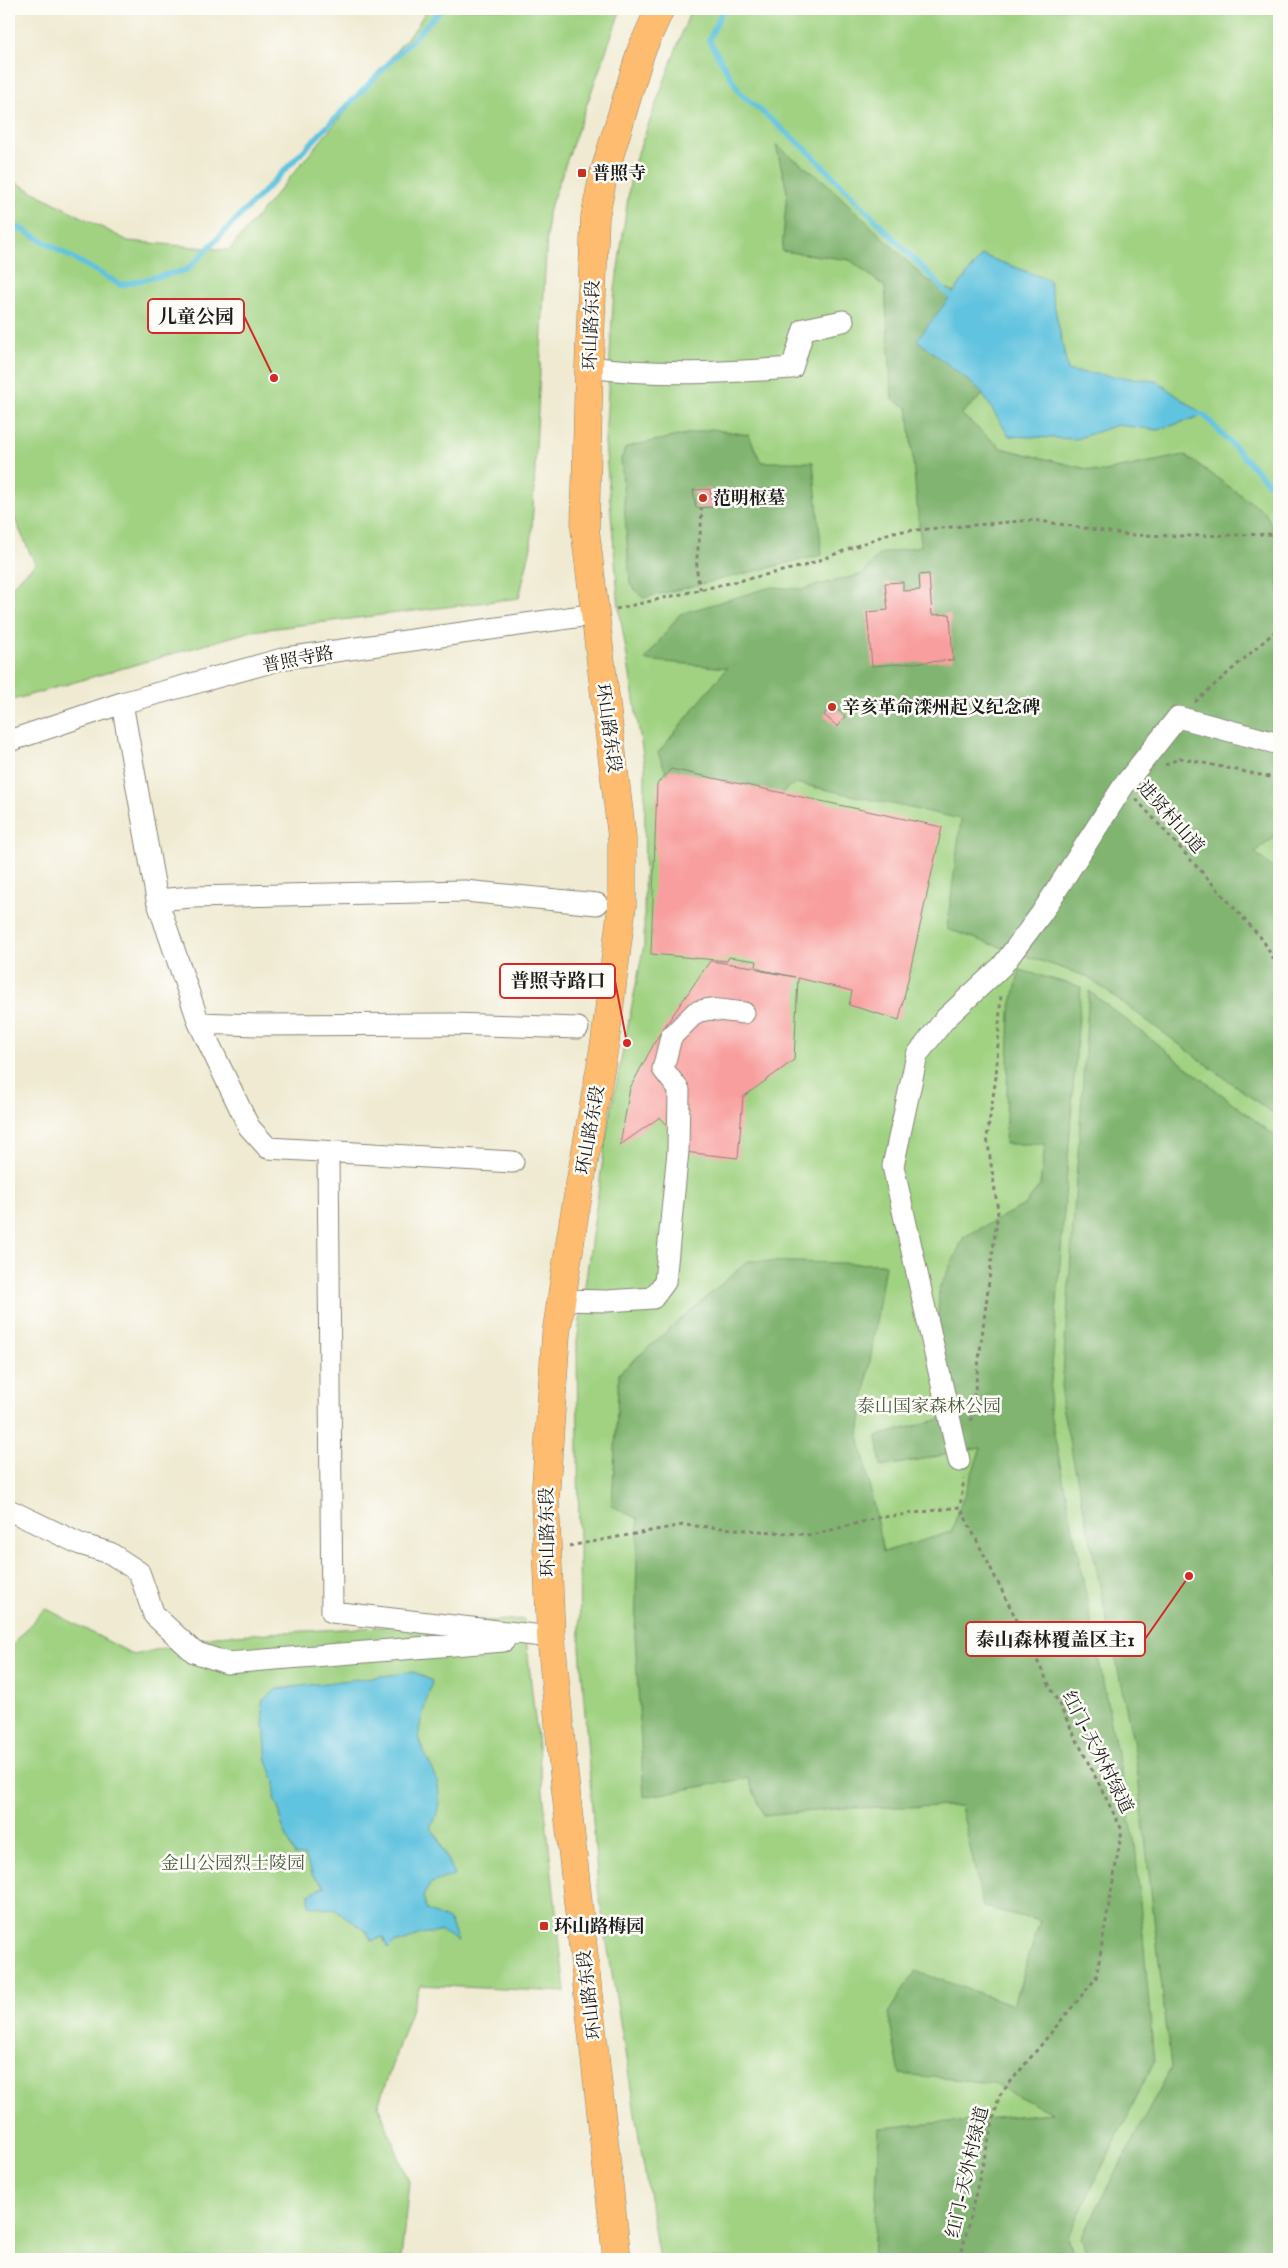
<svg xmlns="http://www.w3.org/2000/svg" width="1288" height="2268" font-family="'IM FELL English','Noto Serif SC',serif">
  <rect width="100%" height="100%" fill="#fdfcf7"/>
  <filter id="ink" filterUnits="userSpaceOnUse"><feTurbulence type="fractalNoise" baseFrequency=".02" numOctaves="2"/><feDisplacementMap in="SourceGraphic" scale="10" xChannelSelector="R" yChannelSelector="G"/><feConvolveMatrix kernelMatrix="1 2 1 2 8 2 1 2 1" color-interpolation-filters="sRGB"/></filter>
  <filter id="wash" filterUnits="userSpaceOnUse"><feTurbulence type="fractalNoise" baseFrequency=".0096" numOctaves="4" result="noise"/><feDisplacementMap in="SourceGraphic" scale="20" xChannelSelector="R" yChannelSelector="G"/><feGaussianBlur stdDeviation="1.12" result="paint"/><feColorMatrix in="noise" values="0 0 0 0 0 0 0 0 0 0 0 0 0 0 0 0 0 1.4 0 .05"/><feComposite in="paint" operator="in"/></filter>
  <g filter="url(#wash)">
    <rect width="100%" height="100%" fill="#efead1"/>
    <!-- green -->
    <path fill="#a0d282" stroke="#5e774f" d="M427 9H621L548 213 531 547 519 598 252 631 9 701V589L35 564 9 506V179L128 241 229 250 417 26Z
      M691 9H1279V2259H659L598 1888 580 1647 577 1342 607 1130 644 945 645 767 619 608 605 442 613 304 632 169Z
      M45 1608 134 1655 215 1636 524 1619 565 1992 420 1985 378 2105 409 2182 401 2259H9V1649Z"/>
    <!-- forest -->
    <path fill="#80b470" stroke="#4e6846" d="M776 145 825 182 927 280 957 293 986 392 961 414 1001 448 1099 472 1185 455 1266 513 1279 542V834L1255 852 1279 874V1118L1088 977 947 929 961 819 795 783 771 801 670 782 658 753 727 668 645 660 680 614 771 587 802 589 863 574 879 554 921 546 908 408 892 399 885 287 850 260 782 251 787 191Z
      M711 429 749 435 761 462H813L822 555 643 598 630 584 621 459 626 447Z
      M1020 970 1081 987 1049 1408 1135 1844 1154 2062 1068 2236 1077 2259H873L879 2128 1052 2113 992 2083 900 2074 888 2013 915 1971 1014 2005 1040 1921 983 1907 961 1806 843 1808 764 1816 748 1778 644 1797 635 1636 638 1519 612 1506 619 1373 748 1261 885 1264 859 1434 883 1552 951 1532 981 1448 881 1467 877 1436 941 1419 938 1329 939 1289 964 1237 1026 1204 1040 1185 1045 1144H1005L1010 1011Z
      M1089 991 1279 1139V2259H1089L1081 2238 1171 2068 1135 1750 1061 1402Z"/>
    <!-- water -->
    <path fill="#61c3df" stroke="#3e707e" d="M982 255 1049 280 1068 371 1156 381 1204 415 1158 430 1117 425 1076 439 1009 436 980 390 917 340Z
      M414 1672 432 1681C429 1694 419 1722 419 1734 420 1748 430 1763 435 1775 441 1789 441 1815 430 1827L437 1836 454 1875 431 1883 423 1896 427 1910 450 1921 458 1942 441 1931C434 1934 429 1932 422 1934 412 1937 406 1943 395 1942L388 1949 383 1937 372 1941 366 1931 336 1910 309 1905V1894L325 1886 313 1876 305 1856H295L282 1826 279 1807 274 1800 275 1782 267 1761 262 1701 277 1689Z"/>
    <g fill="none" stroke-linecap="round" stroke-linejoin="round">
      <!-- stream -->
      <path stroke="#61c3df" stroke-width="5.5" d="M723 9 709 40 740 93 808 151 955 301
        M9 222 121 285 187 270 442 9
        M1196 414 1204 415 1279 494"/>
    </g>
    <g id="blocks">
      <!-- building -->
      <path fill="#f89e9e" d="M710 489 713 507 696 508 693 490Z
        M929 574 932 615 950 614 953 660 872 666 867 612 888 610 885 583 903 582V591L920 590 919 575Z
        M831 705 845 716 838 727 824 715Z
        M671 769 942 827 899 1020 849 1005 852 991 798 978 794 1060 743 1097 738 1158 675 1151 676 1135 660 1117 620 1145 630 1088 657 1038 710 961 754 967 762 971 795 977 762 970 756 966 757 961 729 957 727 961 651 954 657 784Z"/>
    </g>
  </g>
  <g filter="url(#ink)">
    <use href="#blocks" fill-opacity="0" stroke="#868376" stroke-width="1"/>
    <g fill="none" stroke-linecap="round" stroke-linejoin="round">
      <!-- minor casing -->
      <g stroke="#868376" stroke-width="23">
        <path id="minor" d="M589 367C656 376 724 373 792 368L804 329 843 321
          M122 703 157 900 199 1023 249 1127 268 1148 513 1162
          M9 741 122 703 286 658 596 614
          M157 900 191 897 465 891 597 904
          M199 1023 258 1025 451 1024 578 1028
          M328 1152 332 1612 551 1637
          M561 1300 607 1301 653 1298 665 1282 678 1151 679 1090 663 1069 671 1037 696 1012 710 1009 744 1013
          M959 1461 893 1166 917 1055 945 1019 1002 966 1041 914 1124 785 1178 717 1279 744
          M9 1510 80 1544 110 1553 139 1572 154 1615 194 1652 227 1663 504 1641"/>
      </g>
      <!-- major casing -->
      <g stroke="#868376" stroke-width="29">
        <path id="major" d="M617 2259 563 1765 551 1637 545 1500 556 1334 573 1224 605 1042 622 906V838L585 529 589 367 595 217 603 177 641 51 660 9"/>
      </g>
      <!-- path -->
      <path stroke="#868376" stroke-width="3" stroke-dasharray="4 4" stroke-linecap="butt" d="M701 590C690 560 704 536 701 508
        M616 609 804 566 893 532 1033 520 1129 535 1189 536 1279 534
        M1195 702 1279 628
        M1165 765 1180 758 1279 779
        M1136 799 1263 940 1279 970
        M971 1421 998 1211 987 1137 996 1077 1001 993
        M569 1546 683 1525 812 1535 877 1518 960 1507 964 1479
        M960 2259 999 2096 1096 1978 1122 1830 960 1507"/>
      <!-- minor -->
      <use href="#minor" stroke="#fff" stroke-width="21"/>
      <!-- major -->
      <use href="#major" stroke="#fdbc6f" stroke-width="28"/>
    </g>
  </g>
  <!-- markers -->
  <g fill="#c8321e" stroke="#fdfcf7" stroke-width="2">
    <rect x="577" y="168" width="10" height="10" rx="2.5"/>
    <circle cx="703" cy="498" r="5"/>
    <circle cx="832" cy="707" r="5"/>
    <rect x="539" y="1921" width="10" height="10" rx="2.5"/>
  </g>
  <g text-anchor="middle" stroke-width="5" stroke-linejoin="round" paint-order="stroke">
    <!-- poi labels -->
    <g font-size="18" font-weight="bold" fill="#1c1c1c" stroke="#fdfcf7" text-anchor="start">
      <text x="592" y="179">普照寺</text>
      <text x="713" y="504">范明枢墓</text>
      <text x="842" y="713">辛亥革命滦州起义纪念碑</text>
      <text x="554" y="1932">环山路梅园</text>
    </g>
    <!-- street labels -->
    <g font-size="18" fill="#1c1c1c" stroke="#fdfcf7">
      <text transform="translate(591 325) rotate(-88)" y="6">环山路东段</text>
      <text transform="translate(298 659) rotate(-11)" y="6">普照寺路</text>
      <text transform="translate(609 728) rotate(82)" y="6">环山路东段</text>
      <text transform="translate(1171 817) rotate(48)" y="6">进贤村山道</text>
      <text transform="translate(590 1130) rotate(-80)" y="6">环山路东段</text>
      <text transform="translate(547 1532) rotate(-91)" y="6">环山路东段</text>
      <text transform="translate(1098 1752) rotate(63)" y="6">红门-天外村绿道</text>
      <text transform="translate(589 1995) rotate(-97)" y="6">环山路东段</text>
      <text transform="translate(967 2172) rotate(-77)" y="6">红门-天外村绿道</text>
    </g>
    <!-- park labels -->
    <g font-size="18" fill="#4a5c40" stroke="#fdfcf7">
      <text x="929" y="1412">泰山国家森林公园</text>
      <text x="233" y="1869">金山公园烈士陵园</text>
    </g>
  </g>
  <!-- callouts -->
  <path fill="none" stroke="#d62828" stroke-width="2" d="M274 378L244 316M627 1043L615 981M1189 1576L1145 1639"/>
  <g fill="#d62828" stroke="#fdfcf7" stroke-width="2">
    <circle cx="274" cy="378" r="5"/>
    <circle cx="627" cy="1043" r="5"/>
    <circle cx="1189" cy="1576" r="5"/>
  </g>
  <g fill="#fdfcf7" stroke="#d62828" stroke-width="2">
    <rect x="148" y="299" width="96" height="34" rx="5"/>
    <rect x="500" y="964" width="115" height="34" rx="5"/>
    <rect x="966" y="1622" width="179" height="34" rx="5"/>
  </g>
  <g font-size="19" text-anchor="middle" font-weight="bold" fill="#1c1c1c">
    <text x="196" y="323">儿童公园</text>
    <text x="558" y="987">普照寺路口</text>
    <text x="1055" y="1646">泰山森林覆盖区主1</text>
  </g>
  <!-- margin -->
  <rect width="1288" height="2268" fill="none" stroke="#fdfcf7" stroke-width="30"/>
</svg>
